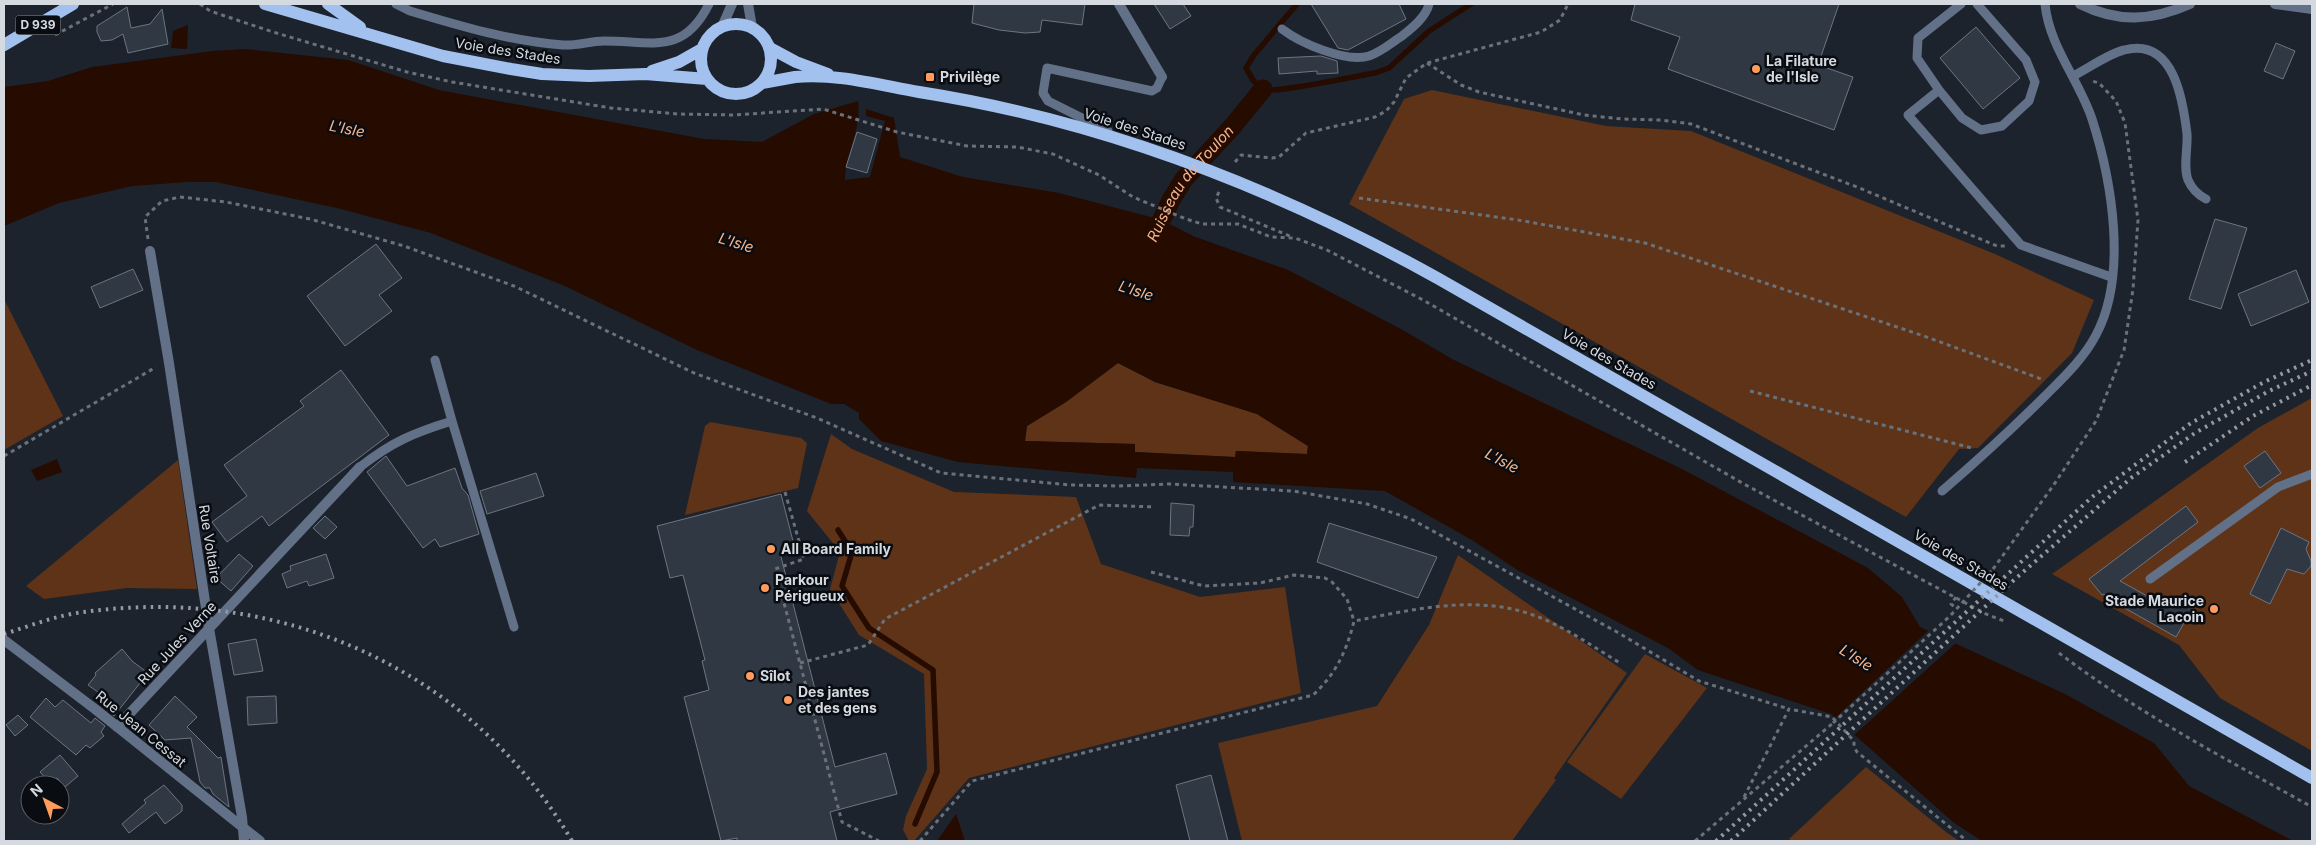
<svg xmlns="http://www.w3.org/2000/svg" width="2316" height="845" font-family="Inter,sans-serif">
  <rect width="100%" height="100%" fill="#1c232d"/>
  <!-- green -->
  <path fill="#5e3317" d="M1432 90 1606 126 1691 131 1995 254 2094 300 2072 353 1978 448 1959 449 1906 517 1349 204 1404 99Z
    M4 299 63 416 4 450Z
    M1118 363 1155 382 1257 414 1308 446 1307 454 1236 451 1235 457 1135 452V444L1025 441 1027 426 1066 402Z
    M2312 398V751L2220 698 2179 645 2052 574 2258 428Z
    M710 422 801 438 807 443 798 488 685 515 705 426Z
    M831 434 852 449 954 492 1076 497 1101 564 1200 597 1285 587 1301 693 969 778 914 841H909L903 830 906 816 927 769 924 674 859 635 830 589 840 552 807 511Z
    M178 460 197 589 127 588 44 599 26 586Z
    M1458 555 1627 673 1554 778 1556 780 1512 841H1242L1218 743 1377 706 1429 625Z
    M1645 654 1707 688 1621 799 1567 762Z
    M1866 767 1946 832 1959 841H1792L1789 839Z"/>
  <!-- water -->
  <path fill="#250b00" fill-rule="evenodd" d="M188 25 187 49 171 48 173 31Z
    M245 49 348 60 439 90 704 139 762 142 814 114 858 101C862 129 846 151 845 180L870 177 885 121 866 116V109L894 118 900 157 963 177 1059 193 1162 220 1193 236 1288 270 1401 329 1452 359 1682 469 1868 568 1902 597 1920 627 2065 694 2154 743 2189 786 2293 841H1982L1953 822 1831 714 1698 670 1668 648 1519 571 1472 540 1385 491 1233 482V472L1137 468 1136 478 958 462 881 441 859 419V413L844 404H831L697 350 565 286 431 233 337 208 216 182H188L132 186 59 203 4 226V87L48 81 92 67 213 51ZM1118 363 1155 382 1257 414 1308 446 1307 454 1236 451 1235 457 1135 452V444L1025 441 1027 426 1066 402Z
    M57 459 62 472 37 481 31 470Z
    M956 814 965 841H937Z"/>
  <!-- pier -->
  <path fill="#1c232d" d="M1930 629 1957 642 1852 737 1834 719Z"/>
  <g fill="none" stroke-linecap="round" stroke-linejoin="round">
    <!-- stream -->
    <path stroke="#250b00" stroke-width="5.5" d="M1297 4 1254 55 1246 68C1250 75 1255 86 1263 89 1275 94 1355 76 1375 73L1389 68 1429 31 1471 4
      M838 530 852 552 842 586 869 628 933 670 937 772 915 824"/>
    <!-- canal -->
    <path stroke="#250b00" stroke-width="19" id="s1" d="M1151 242 1171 200 1184 179 1232 127 1263 89"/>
  </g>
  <!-- building -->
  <path fill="#303843" stroke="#6d7582" d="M974 4H1085L1082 25 1042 20 1040 32 1025 33 999 30 972 23Z
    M1154 4H1183L1191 16 1170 29Z
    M1311 4H1399L1406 19 1348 50 1338 48Z
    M1635 4H1839L1818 65 1853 77 1834 130 1668 69 1680 37 1631 20Z
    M127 7 131 28 150 24 162 9 168 44 128 53 123 34 112 40 101 41 97 32V26Z
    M1976 27 2020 78 1983 109 1940 58Z
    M2276 43 2295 51 2283 79 2264 71Z
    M1321 56 1337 61 1338 73 1317 74V71L1279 74 1278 58Z
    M857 132 877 139 867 173 846 167Z
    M2215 219 2247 228 2221 309 2189 299Z
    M376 244 402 278 379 295 392 311 345 346 307 296Z
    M133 269 143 290 100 308 91 287Z
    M2296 270 2309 302 2251 326 2238 294Z
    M341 370 389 435 269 526 262 516 227 542 212 522 247 496 224 465 304 406 300 401Z
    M2265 451 2281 473 2260 488 2244 466Z
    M386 456 407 486 455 468 462 488 468 495 479 534 440 547 435 539 423 548 367 472Z
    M536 473 544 496 487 514 480 491Z
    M781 494 795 549 780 553 835 767 886 753 897 794 830 812 837 841H737V838L721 841 684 697 709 690 702 661 705 660 683 575 670 578 657 526Z
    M1171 503 1194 505 1193 527H1190L1189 536 1170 535Z
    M2186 506 2198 522 2120 581 2167 607 2174 596 2193 607 2176 637 2107 598 2104 594 2102 595 2089 579Z
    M325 516 337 527 325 539 313 528Z
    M1329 523 1437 557 1418 598 1317 562Z
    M2281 528 2309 542 2306 549 2311 561V566L2304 574 2287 569 2270 604 2250 594Z
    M239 554 253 566 231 591 216 578Z
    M326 554 334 578 309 586 307 581 287 588 282 574 291 570 290 566Z
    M256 639 263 671 234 675 228 644Z
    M122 649 132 661 148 673 114 716 104 707 109 700 88 685 96 675 95 673Z
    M175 696 197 717 187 727 218 758 221 757 229 807 213 794 210 788H205L200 782 191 738 165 740 149 725Z
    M276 696 277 723 248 725 247 697Z
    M46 698 55 707 63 700 91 723 95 718 105 726 101 732 104 736 90 748 86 745 76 755 30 717Z
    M18 715 28 725 15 736 6 725Z
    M60 755 78 776 65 787 57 778 50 783 40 772Z
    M1211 775 1228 841H1190L1176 785Z
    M164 785 182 805V811L165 824 156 812 129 833 122 824 146 803 144 800Z"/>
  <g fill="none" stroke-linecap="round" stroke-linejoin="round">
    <!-- path -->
    <path stroke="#6b7179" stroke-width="3" stroke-dasharray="4 4" stroke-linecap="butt" d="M200 4 210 11 273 32 407 72 452 82 611 108 678 114 733 115 823 109 897 132 967 146 1017 147 1053 154 1099 175 1133 197 1186 219 1202 224H1238L1271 237 1295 238 1327 250 1423 300 1744 484 1986 614 2004 621
      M55 35 113 4
      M1427 63 1461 85 1479 92 1584 115 1622 119 1661 120 1691 124 1857 187 1997 246H2005
      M1235 162 1241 155 1272 158 1279 157 1306 133 1375 117 1386 111 1394 102 1406 78 1427 63 1541 32 1560 20 1568 4
      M1219 192 1216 198 1220 207 1292 237
      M1359 198 1518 220 1645 243 1921 335 2044 380
      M148 239 145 217 162 201 180 197 226 202 310 219 404 246 514 286 694 373 817 418 941 473 1071 485 1119 486 1170 484 1293 491 1367 504 1411 519 1617 632 1699 681 1789 709
      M1750 391 1972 448
      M4 456 156 367
      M785 492 804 559 775 569 842 822 879 841
      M1993 569 2053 486 2096 421 2124 350 2133 289 2138 220 2125 123 2116 101 2099 83 2092 81
      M1151 572 1204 586 1260 583 1294 575 1325 578 1332 582 1347 599 1354 621
      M1956 597 1951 604 1956 608
      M2059 653C2138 713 2226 759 2312 807
      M800 663 868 645 885 619 1099 505 1155 507
      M1744 797 1789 709 1832 717 1854 741V747L1857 752 1967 841
      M920 841 972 781 1313 695C1336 674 1347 650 1354 621 1411 610 1476 594 1533 615 1564 626 1592 646 1620 663
      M1695 841 1833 723"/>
    <!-- lane -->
    <path stroke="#627187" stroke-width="9" d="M396 4 410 11C460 26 510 41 563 45 577 46 590 41 604 41 652 41 683 56 709 4
      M1961 4 1918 38 1917 58 1939 90 1908 115 2021 245 2111 277
      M1282 29C1300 43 1346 63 1369 56 1381 52 1391 43 1402 36 1412 28 1426 17 1429 4
      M2073 76C2087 69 2110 53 2124 50 2174 37 2183 100 2187 134 2188 148 2183 167 2188 180 2192 189 2198 195 2206 199
      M1939 90 1962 118 1981 130 2002 126 2029 101 2035 82 2026 60 1977 4
      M1108 131 1048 101 1043 93 1047 68 1152 91 1157 88 1162 77
      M435 360 452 421
      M360 467C392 442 413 433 452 421L514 627
      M1942 491C1978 460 2012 429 2045 396 2064 377 2084 358 2096 335 2128 275 2112 181 2092 119 2079 80 2049 46 2045 4
      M2150 579 2278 487 2312 474"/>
    <!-- street -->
    <path stroke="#627187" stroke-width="10" d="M748 4 752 27
      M1119 4 1162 77
      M2080 4C2118 23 2152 21 2190 4
      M2275 4 2312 9
      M722 27 732 4
      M150 251 169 363 209 628 242 817 244 841
      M4 640 95 709 260 841
      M117 727 360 467"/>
    <!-- primary -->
    <path stroke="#a2c1ee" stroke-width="12" d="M265 4 443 56 511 69 542 74 589 76 645 74 707 79
      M328 4 360 27
      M701 59a35 35 0 1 1 70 0a35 35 0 1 1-70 0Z
      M4 45 73 4
      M770 48 796 62 828 74
      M652 71 679 62 702 49
      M762 83C773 81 784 79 795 77 836 73 879 85 919 92 1104 121 1276 188 1439 279L2312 778"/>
    <!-- rail -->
    <path stroke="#949aa2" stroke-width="4" stroke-dasharray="2.5 5" stroke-linecap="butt" d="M2185 462 2253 416 2312 385
      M4 634C30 626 57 615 84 612 281 585 470 668 572 841
      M1716 841 2092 497 2191 423 2264 382 2312 360
      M1731 841 2014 580 2131 478 2195 433 2269 391 2312 371"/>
    <!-- path-bridge -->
    <path stroke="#6b7179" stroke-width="3" stroke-dasharray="4 4" stroke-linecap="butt" d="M1833 723 1950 616 1993 569"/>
  </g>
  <!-- markers -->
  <g fill="#ff9b5b" stroke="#090c11" stroke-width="2">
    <circle cx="1756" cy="69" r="5"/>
    <rect x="925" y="72" width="10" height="10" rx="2.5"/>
    <circle cx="771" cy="549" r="5"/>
    <circle cx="765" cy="588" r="5"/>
    <circle cx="2214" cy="609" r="5"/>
    <circle cx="750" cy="676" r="5"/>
    <circle cx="788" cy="700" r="5"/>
  </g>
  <g text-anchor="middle" stroke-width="5" stroke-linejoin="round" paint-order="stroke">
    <!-- shield labels -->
    <rect fill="#090c11" stroke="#989ca3" stroke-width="1" x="15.5" y="15.5" width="45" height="19" rx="4"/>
    <g font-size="12" font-weight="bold" fill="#d5dae1">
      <text x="38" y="29">D 939</text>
    </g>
    <!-- street labels -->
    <g font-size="14" fill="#d5dae1" stroke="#090c11">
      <text transform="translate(508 51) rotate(9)" y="5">Voie des Stades</text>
      <text transform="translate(1135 129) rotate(18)" y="5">Voie des Stades</text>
      <text transform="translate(1609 359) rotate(30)" y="5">Voie des Stades</text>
      <text transform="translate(210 544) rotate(81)" y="5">Rue Voltaire</text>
      <text transform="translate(1961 560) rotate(30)" y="5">Voie des Stades</text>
      <text transform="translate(177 643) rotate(-47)" y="5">Rue Jules Verne</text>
      <text transform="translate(141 729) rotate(39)" y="5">Rue Jean Cessat</text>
    </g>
    <!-- poi labels -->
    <g font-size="14" font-weight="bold" fill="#d5dae1" stroke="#090c11" text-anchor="start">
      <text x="1766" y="66">La Filature<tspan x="1766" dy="16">de l'Isle</tspan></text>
      <text x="940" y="82">Privilège</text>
      <text x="781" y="554">All Board Family</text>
      <text x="775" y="585">Parkour<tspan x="775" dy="16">Périgueux</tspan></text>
      <text x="2204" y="606" text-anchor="end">Stade Maurice<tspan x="2204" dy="16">Lacoin</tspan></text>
      <text x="760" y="681">Sîlot</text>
      <text x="798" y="697">Des jantes<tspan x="798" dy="16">et des gens</tspan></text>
    </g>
    <!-- water labels -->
    <g font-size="15" font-style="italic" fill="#f5b48d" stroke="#090c11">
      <text transform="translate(347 129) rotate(11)" y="5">L'Isle</text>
      <text dy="5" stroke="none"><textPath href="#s1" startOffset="71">Ruisseau du Toulon</textPath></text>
      <text transform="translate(736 243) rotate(17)" y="5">L'Isle</text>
      <text transform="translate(1136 291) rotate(18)" y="5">L'Isle</text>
      <text transform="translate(1502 461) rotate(28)" y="5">L'Isle</text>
      <text transform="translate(1856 658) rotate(32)" y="5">L'Isle</text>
    </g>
  </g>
  <!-- border -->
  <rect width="2316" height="845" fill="none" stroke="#d5dae1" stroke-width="10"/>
  <!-- north arrow -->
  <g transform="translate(45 800) rotate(319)"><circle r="24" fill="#090c11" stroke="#5b5e64"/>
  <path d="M0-4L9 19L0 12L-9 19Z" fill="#ff9b5b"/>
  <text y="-8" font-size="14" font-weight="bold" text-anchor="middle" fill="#d5dae1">N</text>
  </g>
</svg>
